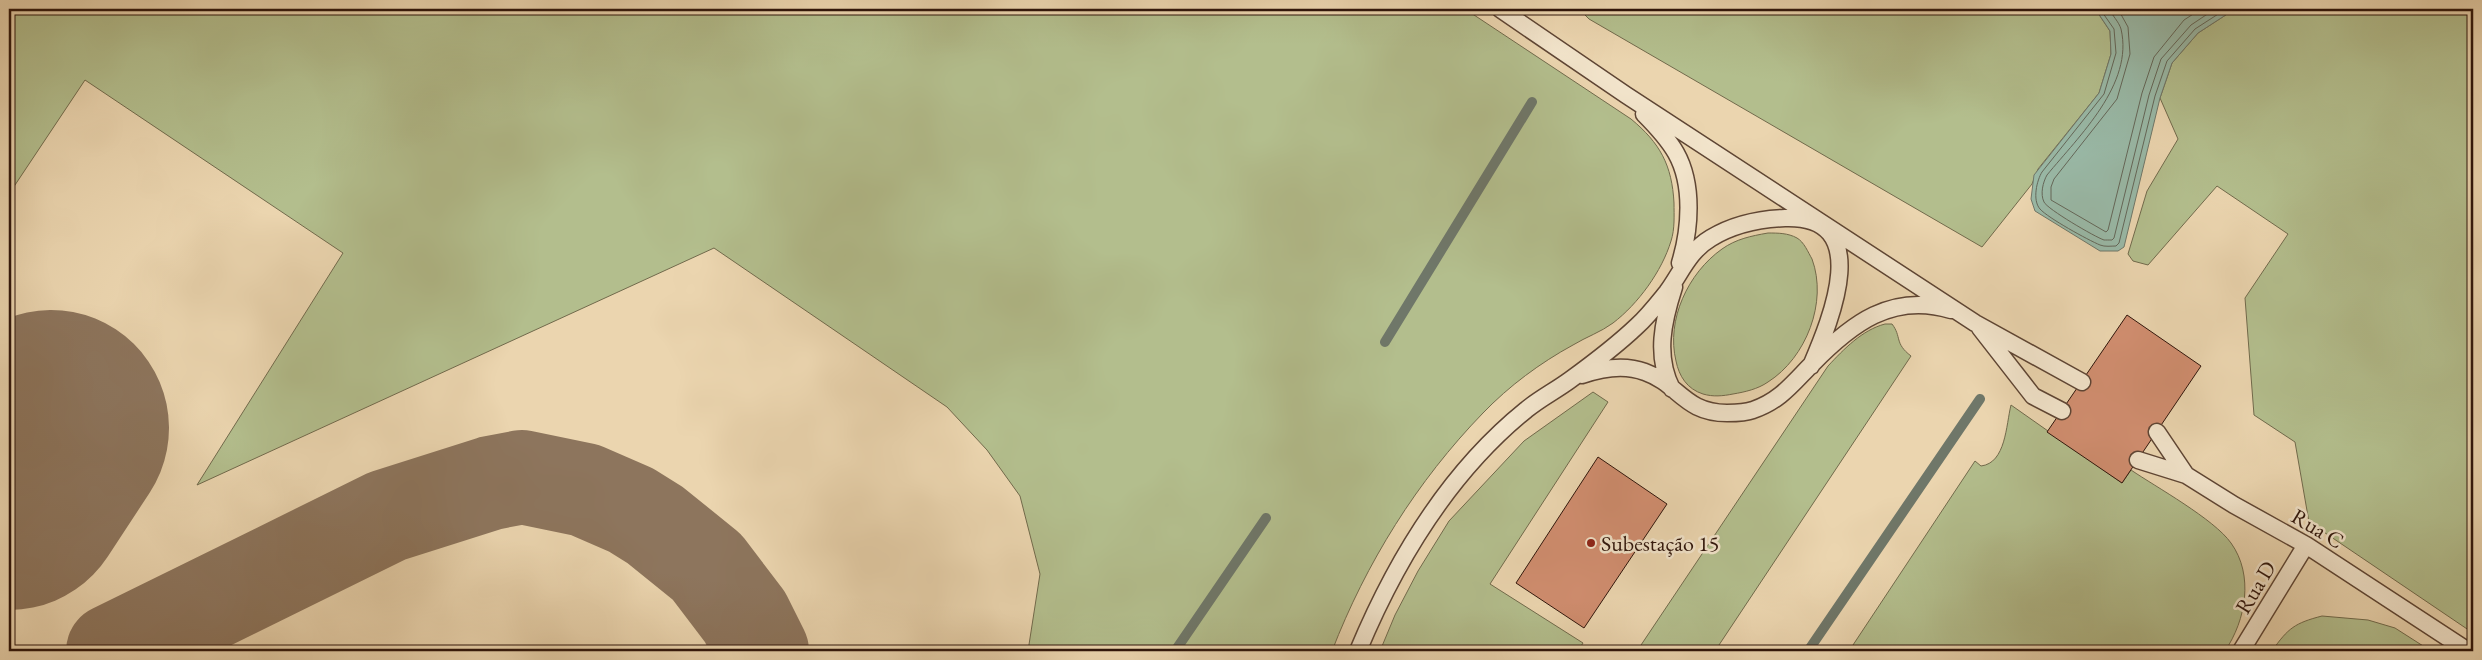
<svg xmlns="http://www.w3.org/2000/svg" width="2482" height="660" font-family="'EB Garamond',serif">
  <rect width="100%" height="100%" fill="#ebd5af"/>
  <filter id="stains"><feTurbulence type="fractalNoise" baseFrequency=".004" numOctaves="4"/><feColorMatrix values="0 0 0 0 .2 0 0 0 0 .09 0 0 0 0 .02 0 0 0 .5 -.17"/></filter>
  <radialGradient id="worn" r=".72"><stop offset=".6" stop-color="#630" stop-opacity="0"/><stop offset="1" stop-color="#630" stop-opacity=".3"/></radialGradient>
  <!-- green -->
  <path fill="#b3be8d" stroke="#716a4c" d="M9 9H1465L1631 119C1660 143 1672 165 1674 203 1674 215 1675 229 1671 241 1662 271 1638 304 1613 323 1601 332 1586 337 1573 345 1540 363 1509 386 1483 413 1417 481 1366 563 1332 651H1028L1040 574 1020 496 987 450 947 407 714 248 197 485 343 253 85 80 9 194Z
    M1579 9H2091L2098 13 2110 31 2111 54 2099 93 2038 169 2032 184 1982 247 1589 19Z
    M2235 9 2473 10V633L2309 522 2295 442 2254 415 2245 298 2288 234 2217 186 2148 265 2133 261 2128 254 2147 191 2178 139 2160 98 2172 63 2198 33Z
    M1768 233C1778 233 1788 233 1797 238 1804 242 1808 252 1812 259 1828 302 1806 358 1768 382 1758 389 1745 392 1733 394 1723 396 1713 397 1703 394 1687 389 1679 376 1676 361 1666 320 1688 273 1722 249 1736 239 1751 236 1768 233Z
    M1885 324H1892C1902 337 1894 343 1911 356L1715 651H1637L1828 366C1844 349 1862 330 1885 324Z
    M1593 392 1608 402 1490 584 1583 643 1578 651H1380L1395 615 1418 571 1449 521 1524 441Z
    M2011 405 2122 483 2131 470C2156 487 2214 519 2231 543 2254 575 2246 620 2225 651H1849L1975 461 1981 466C2006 463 2006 425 2011 405Z
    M2322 616 2368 620 2395 628 2431 651H2272C2288 628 2295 623 2322 616Z"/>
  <!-- water -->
  <path fill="#99b9a7" stroke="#6f7769" d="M2091 9H2235L2198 33 2172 63 2160 98 2124 247 2118 251H2100L2035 211 2031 199 2034 175 2099 93 2111 54 2110 31 2098 13Z"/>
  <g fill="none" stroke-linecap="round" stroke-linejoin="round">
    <!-- shore -->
    <path stroke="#646759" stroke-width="1" d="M2100 9 2114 29 2116 53 2104 94 2042 172C2037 180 2032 200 2040 209 2048 218 2088 240 2100 245 2105 247 2111 246 2116 246L2119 243 2155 96 2167 61 2195 29 2226 9
      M2109 9C2112 15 2119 22 2121 29 2134 84 2079 136 2047 175 2043 182 2040 194 2044 202 2047 209 2095 237 2104 240 2106 240 2109 240 2112 240L2114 238 2149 95 2161 59 2191 25 2215 9
      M2118 9 2128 27 2130 54 2117 99 2054 179 2051 187V200L2106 232 2108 230 2142 93 2154 57 2184 20 2201 9"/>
    <!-- stream -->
    <path stroke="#6f7769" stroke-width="10" d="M1385 342 1532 102
      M1175 651 1266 518
      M1808 651 1980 399"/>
    <!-- taxiway -->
    <path stroke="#8d755d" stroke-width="94" d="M113 651 387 516 491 483 522 477 585 490 631 510 655 525 707 567 745 617 762 651"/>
    <!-- runway -->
    <path stroke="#8d755d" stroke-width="236" d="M9 492 51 428"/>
  </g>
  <!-- building -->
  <path fill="#d18e70" stroke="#2f150b" d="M2127 315 2201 366 2122 483 2047 432Z
    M1598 457 1667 504 1584 628 1516 583Z"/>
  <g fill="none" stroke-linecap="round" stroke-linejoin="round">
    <!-- lane casing -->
    <g stroke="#5e4534" stroke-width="19">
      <path id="lane" d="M1500 9 1626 95 1975 323 2082 382
        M1644 114C1656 126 1668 139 1676 153 1694 185 1690 230 1680 263
        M1980 328 2033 396 2062 411
        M1582 375C1602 368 1624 364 1645 372 1679 384 1684 413 1727 413 1736 413 1745 413 1753 410 1780 401 1793 383 1812 364 1851 324 1892 292 1951 310
        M1672 389C1655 356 1663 321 1674 287
        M2157 432 2186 475 2234 505 2306 545 2468 651
        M2138 460 2186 475
        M1358 651C1396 560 1448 473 1526 410 1539 399 1555 391 1570 380 1592 364 1617 345 1637 326 1648 316 1658 303 1667 292 1681 273 1689 251 1711 238 1734 224 1758 219 1785 218 1875 215 1831 319 1811 366
        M2241 651 2306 545"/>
    </g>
    <!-- lane -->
    <use href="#lane" stroke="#f2e4cb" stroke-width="16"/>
  </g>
  <!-- markers -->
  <circle fill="#8f2418" stroke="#f2e4cb" stroke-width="2" cx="1591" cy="543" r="5"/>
  <g text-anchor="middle" stroke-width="5" stroke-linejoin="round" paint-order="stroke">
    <!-- street labels -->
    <g font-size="22" fill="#2f150b" stroke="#f2e4cb">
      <text transform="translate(2318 528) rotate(31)" y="8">Rua C</text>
      <text transform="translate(2255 587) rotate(-59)" y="8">Rua D</text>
    </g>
    <!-- poi labels -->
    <g font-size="22" fill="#2f150b" stroke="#f2e4cb" text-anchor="start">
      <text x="1601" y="551">Subestação 15</text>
    </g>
  </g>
  <!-- margin -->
  <rect width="2482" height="660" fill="none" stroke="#ebd5af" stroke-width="30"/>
  <rect x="10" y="10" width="2462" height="640" fill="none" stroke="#2f150b" stroke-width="2.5"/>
  <rect x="15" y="15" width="2452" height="630" fill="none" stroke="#2f150b"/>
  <rect width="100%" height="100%" filter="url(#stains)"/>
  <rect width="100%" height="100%" fill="url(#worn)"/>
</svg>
